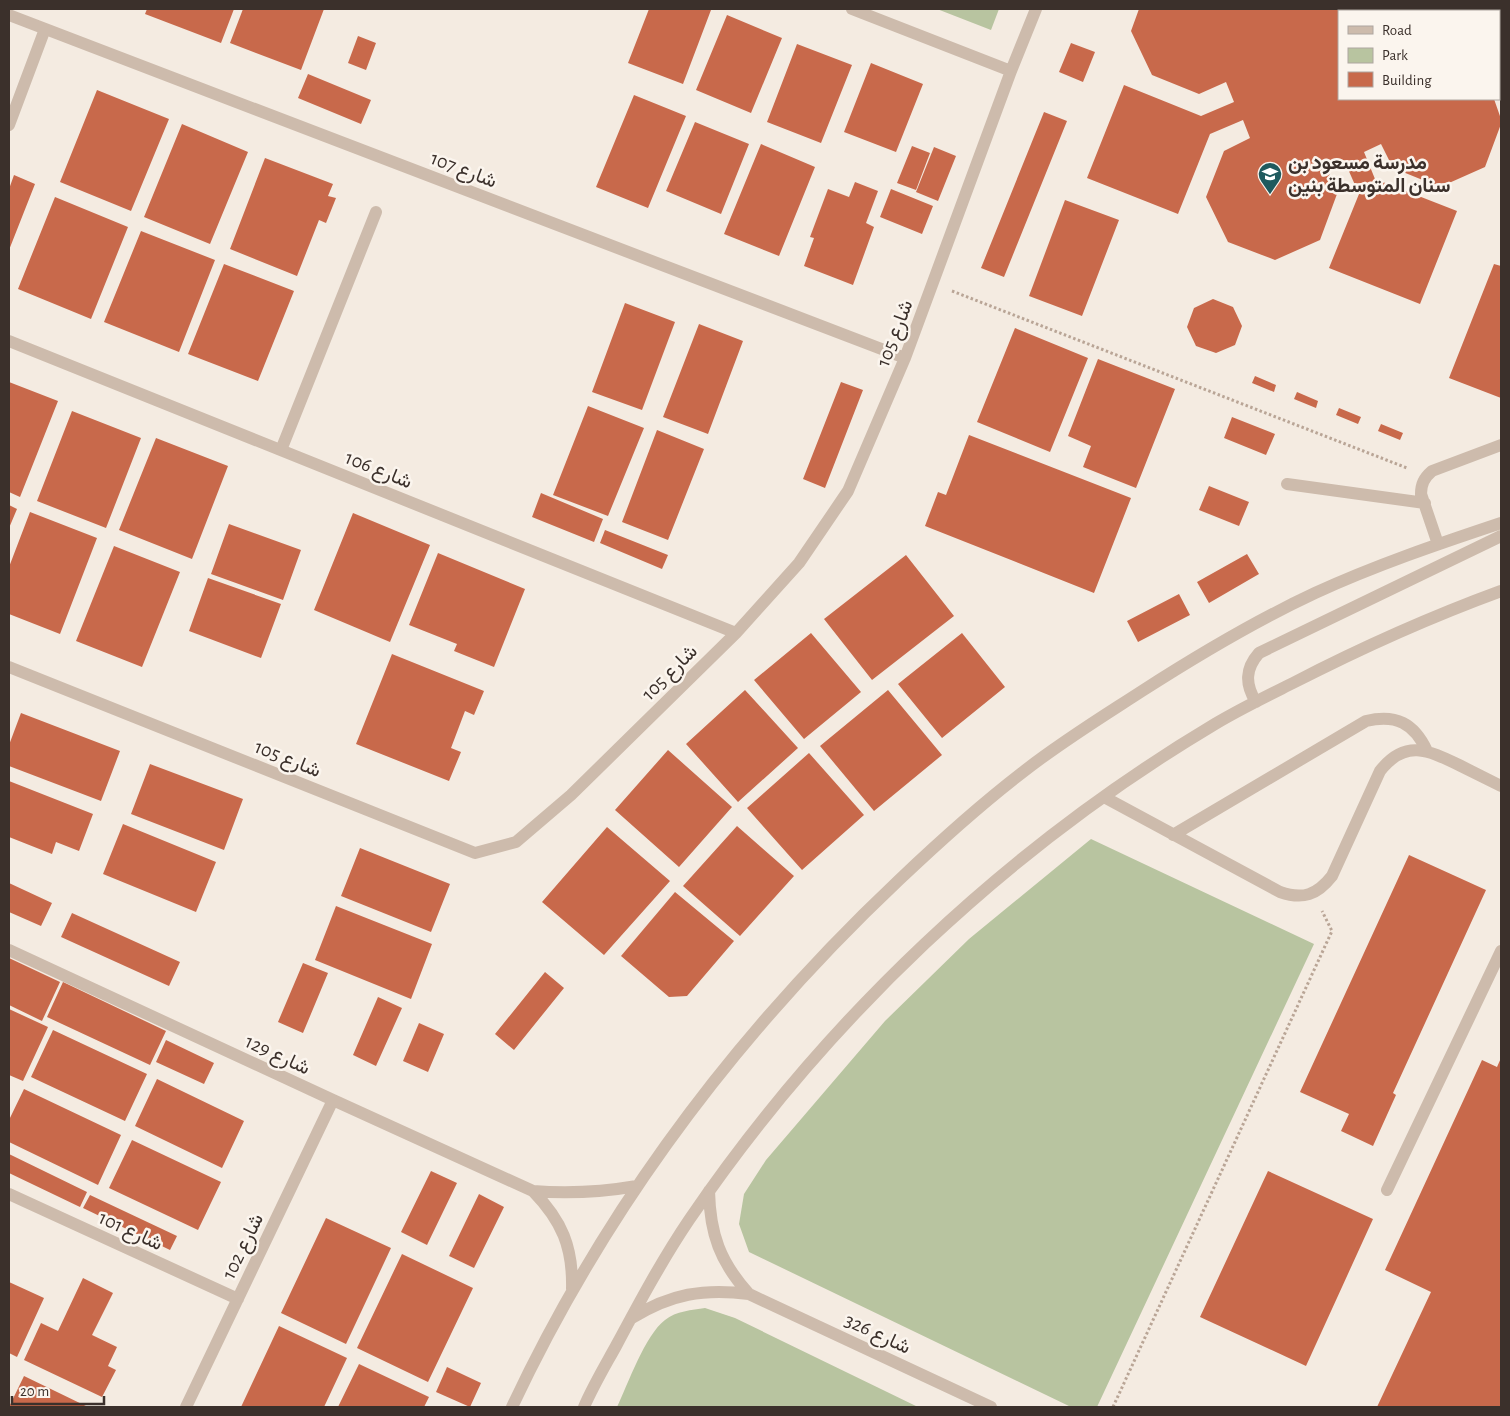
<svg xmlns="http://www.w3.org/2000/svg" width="1510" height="1416" font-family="'Alegreya Sans',Vazirmatn,sans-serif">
  <rect width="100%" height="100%" fill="#f4ebe1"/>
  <!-- green -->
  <path fill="#b8c4a0" d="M937 9H999L991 30Z
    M1091 839 1314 944 1097 1407H1071L749 1252 739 1224 744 1194 766 1160 885 1021 969 939Z
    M705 1308 735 1318 918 1407H617C628 1384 645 1335 665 1320 676 1311 692 1310 705 1308Z"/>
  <!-- building -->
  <path fill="#c8694b" d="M147 9H234L221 43 145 14Z
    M243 9H324L301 70 230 43Z
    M649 9 711 10 683 84 628 63Z
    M1139 9H1394L1388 11H1339V99H1494L1501 119V124L1485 167 1440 187 1393 168 1381 144 1364 152 1375 179 1457 211 1420 304 1329 268 1359 194 1344 160 1327 168 1337 194 1320 240 1275 260 1228 242 1206 197 1224 151 1250 138 1243 120 1210 134 1178 214 1087 178 1124 85 1201 116 1234 102 1226 82 1199 94 1152 75 1131 31Z
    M1445 9H1501V47L1499 46V11H1439Z
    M727 15 782 38 751 113 696 90Z
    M358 36 376 43 366 70 348 63Z
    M1071 43 1095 52 1083 82 1059 72Z
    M797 44 852 65 821 143 767 122Z
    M871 63 923 84 896 152 844 132Z
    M308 74 371 100 361 124 298 98Z
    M97 90 169 119 131 211 60 182Z
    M634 95 686 116 648 208 596 187Z
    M1044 112 1067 121 1004 277 981 268Z
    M695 122 749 144 721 214 666 191Z
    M182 124 248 152 210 244 144 217Z
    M761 144 815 167 779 256 724 234Z
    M912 146 930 153 916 190 897 183Z
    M934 147 956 156 938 201 916 192Z
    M265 158 333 184 328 196 336 198 326 223 319 220 297 276 230 249Z
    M14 175 35 184 9 250V189Z
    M855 182 878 191 866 223 874 227 853 285 804 266 814 238 810 237 828 189 849 197Z
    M891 189 933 206 922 234 880 217Z
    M55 197 128 227 91 319 18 289Z
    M1065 200 1119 220 1082 316 1029 296Z
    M141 231 215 260 179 352 104 322Z
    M224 264 294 291 258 381 188 354Z
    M1494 264 1501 266V398L1449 378Z
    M1213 299 1233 307 1242 326 1235 345 1216 353 1196 346 1187 327 1194 308Z
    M625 303 675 322 642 410 592 392Z
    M699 324 743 341 708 434 663 417Z
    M1015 328 1088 358 1050 452 977 422Z
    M1098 359 1175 389 1136 488 1083 467 1091 446 1068 436Z
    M1255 376 1276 385 1274 392 1252 383Z
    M9 382 58 401 20 497 9 492Z
    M841 382 863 390 825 488 803 479Z
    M1297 392 1318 401 1316 408 1294 399Z
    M588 406 644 428 608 516 553 495Z
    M1339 408 1361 417 1358 424 1336 415Z
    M72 411 141 438 106 528 37 501Z
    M1232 417 1275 434 1266 455 1224 438Z
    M1381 424 1403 433 1400 440 1378 431Z
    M657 430 704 449 668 540 622 522Z
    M969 435 1131 498 1094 593 925 526 938 492 946 495Z
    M156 438 228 466 192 559 119 530Z
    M1209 486 1249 502 1239 526 1199 510Z
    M541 493 603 519 594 542 532 517Z
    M9 505 17 509 9 528Z
    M30 512 97 538 60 634 9 614V567Z
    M353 513 430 545 390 642 314 610Z
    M229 524 301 550 283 600 211 574Z
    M605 530 668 555 662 569 600 543Z
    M114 546 180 572 142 667 76 641Z
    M438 553 525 589 494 667 454 651 457 644 409 625Z
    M1247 554 1259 574 1209 603 1197 582Z
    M906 555 954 616 872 680 824 619Z
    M208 578 281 604 261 658 189 631Z
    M1179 594 1190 615 1138 642 1127 621Z
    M811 633 861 692 804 739 754 680Z
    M962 633 1005 687 942 738 898 684Z
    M392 654 484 691 474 715 465 711 451 748 461 752 449 781 356 744Z
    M745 690 798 748 738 802 686 744Z
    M888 690 942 755 874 811 820 746Z
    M21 713 120 751 101 801 9 766V745Z
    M668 750 732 807 679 867 615 810Z
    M809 753 864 815 802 870 747 808Z
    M150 764 243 799 224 850 131 814Z
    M9 781 93 814 79 851 56 842 52 854 9 837Z
    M123 824 216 862 196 912 103 874Z
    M737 826 794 876 740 936 683 886Z
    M607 827 670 881 604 955 542 902Z
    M360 848 450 884 431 932 341 896Z
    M1409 855 1486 890 1393 1093 1396 1095 1373 1146 1341 1131 1349 1114 1300 1092Z
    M9 883 52 903 41 926 9 912Z
    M675 892 734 941 687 996 669 997 621 956Z
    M336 906 432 944 411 999 315 960Z
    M72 913 180 962 169 986 61 937Z
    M9 958 60 982 42 1021 9 1005Z
    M303 963 328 973 303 1033 278 1022Z
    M545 972 564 988 514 1050 495 1034Z
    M63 982 166 1031 150 1065 47 1017Z
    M378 997 402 1008 376 1066 353 1055Z
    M9 1009 48 1027 23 1081 9 1075Z
    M419 1023 444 1034 428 1072 403 1061Z
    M53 1030 147 1074 125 1121 31 1077Z
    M166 1040 214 1063 204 1084 156 1062Z
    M1501 1058V1407H1377L1431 1292 1385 1270 1482 1060 1497 1067Z
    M157 1079 244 1121 222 1168 135 1126Z
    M24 1089 121 1135 98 1185 9 1142V1120Z
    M132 1140 221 1182 198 1230 109 1188Z
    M9 1154 87 1192 80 1207 9 1173Z
    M431 1171 457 1183 427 1245 401 1232Z
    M1268 1171 1373 1219 1306 1366 1200 1317Z
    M479 1194 504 1207 474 1268 449 1256Z
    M90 1195 177 1236 170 1250 83 1208Z
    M326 1218 391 1248 346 1344 281 1313Z
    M402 1254 473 1288 428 1382 357 1348Z
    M83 1278 113 1293 92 1335 117 1347 108 1366 116 1370 102 1397 24 1360 41 1323 58 1331Z
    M9 1282 44 1298 17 1357 9 1353Z
    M279 1326 347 1358 324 1407H241Z
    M359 1364 429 1397 424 1407H338Z
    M447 1367 481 1383 470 1407 436 1392Z
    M24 1376 88 1407H9Z"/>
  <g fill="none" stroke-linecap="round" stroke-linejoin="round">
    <!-- path -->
    <path stroke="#b9a596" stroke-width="3" stroke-dasharray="2.5 2.5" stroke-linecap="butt" d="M952 291 1407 468
      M1113 1407 1332 931 1322 911"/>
    <!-- minor -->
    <path stroke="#cdbbac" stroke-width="12" d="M852 9 1011 71
      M9 15 905 358
      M9 125 45 29
      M9 341 736 633
      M281 450 376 212
      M1287 484 1425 503
      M1438 544 1421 494C1421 484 1424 478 1432 471L1501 445
      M9 667 475 853 516 842 571 795 736 633 799 563 848 491 905 358 1011 71 1036 9
      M1256 702C1245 684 1245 669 1259 653L1501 536
      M1104 797 1280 892C1303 900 1317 895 1332 876L1380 771C1405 739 1428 750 1459 765 1473 772 1487 779 1501 786
      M1173 835 1366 721C1396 714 1414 723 1427 751
      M9 950 333 1100 533 1191C568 1194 602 1192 637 1186
      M1387 1190 1501 951
      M533 1191C562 1221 573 1247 572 1289
      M709 1191C710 1234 720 1262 749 1294
      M9 1194 238 1299
      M632 1318C670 1294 704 1288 749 1294L991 1407
      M186 1407 333 1100
      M512 1407C606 1207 739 1031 899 880 939 842 980 805 1023 772 1061 742 1102 717 1142 691 1198 655 1255 621 1315 593 1376 565 1438 544 1501 523
      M584 1407C593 1386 605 1366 616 1346 639 1303 662 1260 689 1220 825 1020 1007 848 1215 724 1240 709 1267 696 1293 683 1361 648 1430 617 1501 591"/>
  </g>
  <!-- icons -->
  <defs>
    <g id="school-pin" transform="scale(1.25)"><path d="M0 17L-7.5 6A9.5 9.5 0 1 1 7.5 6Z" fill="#1f5a5e" stroke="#fbf5ee"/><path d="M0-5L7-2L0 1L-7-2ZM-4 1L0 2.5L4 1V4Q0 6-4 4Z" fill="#fff"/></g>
  </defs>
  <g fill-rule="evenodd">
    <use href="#school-pin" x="1270" y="174"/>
  </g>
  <g text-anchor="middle" stroke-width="5" stroke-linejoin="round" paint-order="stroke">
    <!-- poi labels -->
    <g font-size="20" font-weight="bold" fill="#3b302b" stroke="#fbf5ee" text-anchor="start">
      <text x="1288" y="169">مدرسة مسعود بن<tspan x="1288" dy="23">سنان المتوسطة بنين</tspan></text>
    </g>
    <!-- street labels -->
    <g font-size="20" fill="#3b302b" stroke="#fbf5ee">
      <text transform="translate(464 169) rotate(21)" y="7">شارع 107</text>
      <text transform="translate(894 333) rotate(-69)" y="7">شارع 105</text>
      <text transform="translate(379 469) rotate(22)" y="7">شارع 106</text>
      <text transform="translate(669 672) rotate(-45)" y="7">شارع 105</text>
      <text transform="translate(288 758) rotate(22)" y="7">شارع 105</text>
      <text transform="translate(278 1054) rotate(25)" y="7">شارع 129</text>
      <text transform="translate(131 1230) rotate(25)" y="7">شارع 101</text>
      <text transform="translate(242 1246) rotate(-64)" y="7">شارع 102</text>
      <text transform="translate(878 1333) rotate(25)" y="7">شارع 326</text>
    </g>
  </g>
  <!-- border -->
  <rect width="1510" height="1416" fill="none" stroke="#3b302b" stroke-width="20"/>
  <!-- legend -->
  <rect x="1338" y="10" width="162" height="90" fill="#fbf5ee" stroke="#aea6a0"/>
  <rect x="1348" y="26" width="25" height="8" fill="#cdbbac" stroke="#aea6a0"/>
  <text x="1382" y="35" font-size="15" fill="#3b302b">Road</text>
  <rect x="1348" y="48" width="25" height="15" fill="#b8c4a0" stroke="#aea6a0"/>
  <text x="1382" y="60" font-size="15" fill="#3b302b">Park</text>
  <rect x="1348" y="72" width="25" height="15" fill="#c8694b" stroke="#aea6a0"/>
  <text x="1382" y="85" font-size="15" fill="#3b302b">Building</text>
  <!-- scale -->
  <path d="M12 1396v8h92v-8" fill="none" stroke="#3b302b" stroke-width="2.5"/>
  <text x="20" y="1396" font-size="15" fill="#3b302b" stroke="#fbf5ee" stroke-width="4" paint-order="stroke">20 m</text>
</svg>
